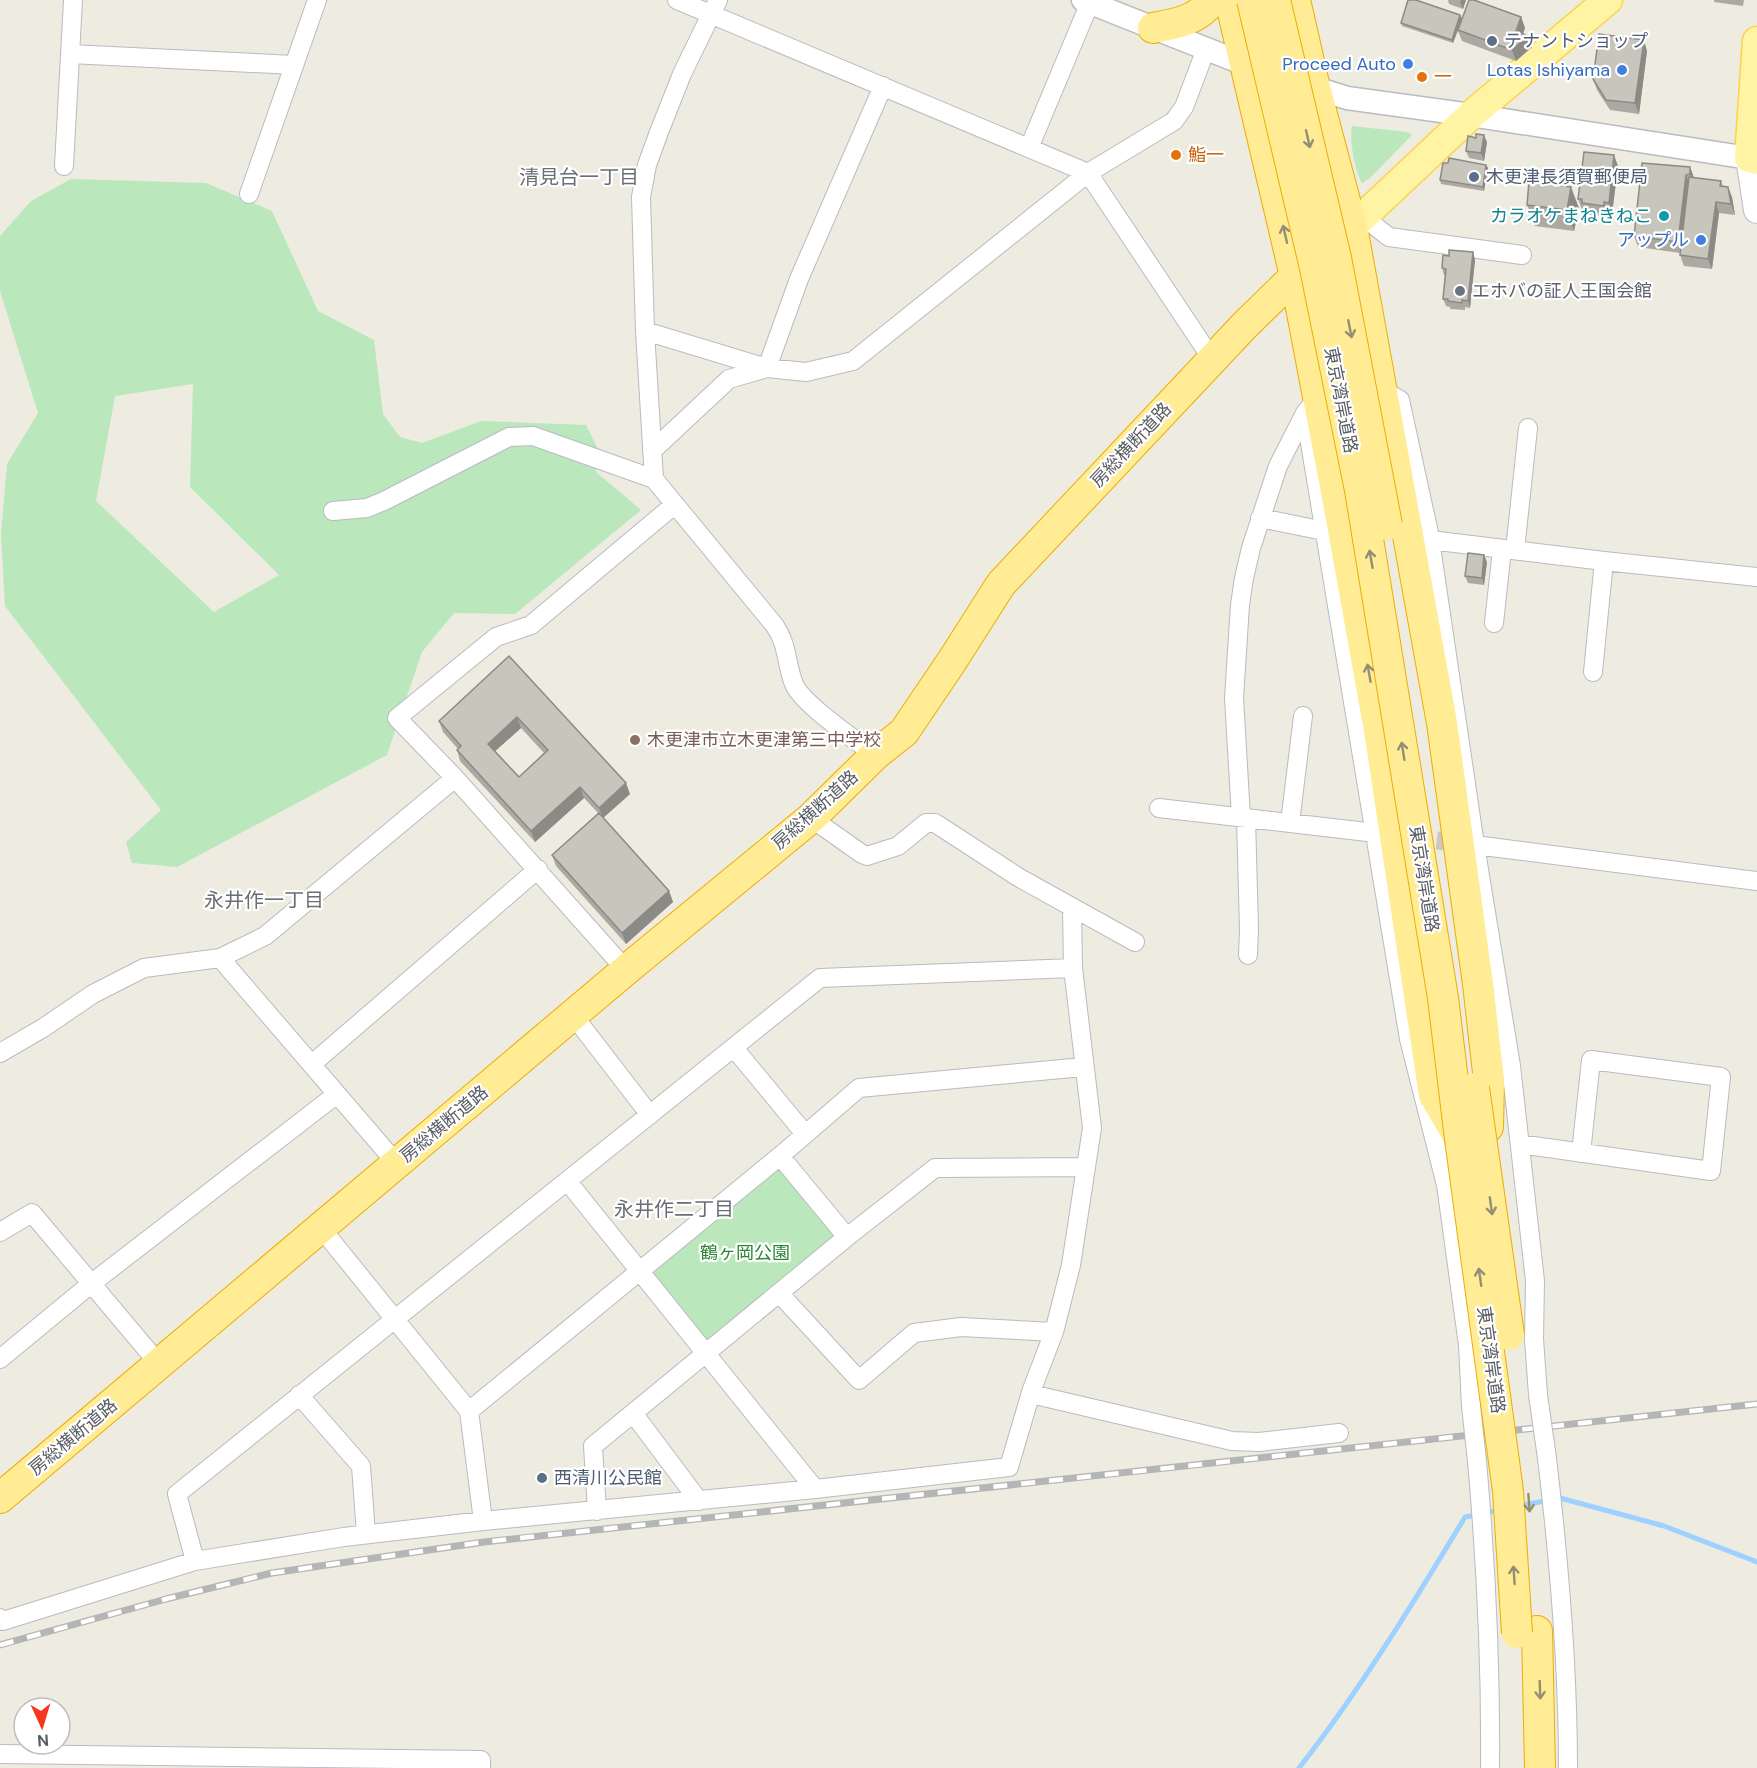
<svg xmlns="http://www.w3.org/2000/svg" width="1757" height="1768" font-family="'DM Sans','Noto Sans JP',sans-serif">
  <rect width="100%" height="100%" fill="#eeebe0"/>
  <!-- green -->
  <path fill="#bae8bc" fill-rule="evenodd" d="M1352 126 1407 132 1412 135 1370 178 1362 183C1355 171 1349 139 1352 126Z
    M71 179 206 183 272 211 318 311 374 340 383 414 400 437 422 443 481 421 586 425 598 449 596 472 641 510 515 614 454 613 422 652 387 755 177 867 132 863 126 842 161 810 5 606 1 534 7 464 38 413 0 291V236L31 201ZM193 384 190 487 279 575 214 612 96 501 115 396Z
    M780 1156 847 1237 706 1353 640 1271Z"/>
  <g fill="none" stroke-linecap="round" stroke-linejoin="round">
    <!-- stream -->
    <path stroke="#9ed1ff" stroke-width="5" d="M1518 1506 1560 1498 1664 1526 1757 1562
      M1299 1768C1360 1690 1414 1602 1465 1517L1500 1510"/>
    <!-- minor-tunnel -->
    <path stroke="#c9c8c1" stroke-width="18" stroke-dasharray="18 9" stroke-linecap="butt" d="M1410 837 1466 844"/>
    <!-- minor casing -->
    <g stroke="#b8bbc1" stroke-width="20">
      <path id="minor" d="M677 0 1088 173 1212 359
        M70 54 294 65
        M1029 148 1091 0
        M64 166 73 0
        M249 194 317 0
        M1362 216 1389 237 1522 255
        M645 331 767 368 806 372 853 361 1088 173 1174 121 1184 107 1206 49
        M1381 389 1400 400 1429 533 1475 845 1511 1066 1535 1281 1534 1339 1538 1395
        M1318 397 1305 413 1409 1039 1446 1185 1468 1345 1471 1406
        M652 451 729 379 767 368 799 279 883 86
        M654 479 645 331 641 197 647 165 659 132 682 74 718 0
        M333 511 367 508 384 501 509 437 533 436 654 479 775 626C788 645 786 664 794 684 802 704 856 740 875 755
        M1260 518 1324 531
        M1430 540 1604 561 1757 577
        M1515 550 1528 428
        M1494 623 1502 549
        M1593 672 1604 561
        M455 778 397 718 496 637 531 625 674 505
        M1159 808 1376 833
        M1241 817 1234 698 1240 605 1244 578 1251 548 1278 466 1305 413
        M811 818 862 854 867 856 898 846 926 823H935L1018 877 1135 942
        M1246 818 1249 930 1248 955
        M1290 823 1303 716
        M1475 845 1757 881
        M220 958 397 1164
        M573 1015 650 1115
        M734 1048 805 1134
        M0 1053 43 1028 93 994 144 968 220 958 265 936 455 778 626 970
        M312 1064 538 869
        M1520 1144 1711 1171 1721 1077 1591 1060 1581 1153
        M780 1156 847 1237
        M568 1182 815 1489
        M321 1228 469 1411 483 1521
        M0 1232 32 1213 159 1364
        M779 1293 859 1380 914 1333 961 1327 1054 1332
        M0 1359 92 1283 337 1094
        M1031 1394 1232 1441 1259 1442 1339 1433
        M299 1395 361 1466 366 1534
        M469 1411 780 1156 859 1088 1083 1067
        M633 1413 699 1501
        M1547 1458C1559 1560 1568 1665 1568 1768
        M1477 1461C1486 1563 1491 1665 1490 1768
        M597 1511 593 1446 847 1237 935 1168 1085 1167
        M195 1561 177 1494 820 978 1073 968
        M0 1618 3 1621 195 1561 344 1537 483 1521 815 1489 1009 1467 1032 1389 1054 1332 1071 1265 1092 1128 1073 968 1072 908
        M0 1754 481 1760V1768"/>
    </g>
    <!-- tertiary casing -->
    <g stroke="#b8bbc1" stroke-width="25">
      <path id="tertiary" d="M1083 0 1257 69
        M1303 84 1347 98 1471 115 1749 158"/>
    </g>
    <!-- secondary casing -->
    <g stroke="#b9bcc4" stroke-width="28">
      <path id="secondary" d="M1749 158 1757 210"/>
    </g>
    <!-- primary casing -->
    <g stroke="#fdd249" stroke-width="31">
      <path id="primary" d="M1757 41 1749 158 1757 160
        M1352 227 1471 115 1608 0"/>
    </g>
    <!-- trunk casing -->
    <g stroke="#edad00" stroke-width="32">
      <path id="trunk" d="M1230 0 1295 276 1338 502 1379 730 1434 1095 1460 1139
        M1295 0 1315 88 1352 227 1442 723 1478 984 1489 1081 1488 1127
        M1153 28C1175 24 1199 20 1212 0
        M0 1498 626 970 811 818 875 755 904 732 952 661 1001 584 1244 326 1295 276 1352 227
        M1537 1631 1540 1768"/>
    </g>
    <!-- minor -->
    <use href="#minor" stroke="#fff" stroke-width="18"/>
    <!-- tertiary -->
    <use href="#tertiary" stroke="#fff" stroke-width="22"/>
    <!-- secondary -->
    <use href="#secondary" stroke="#fff" stroke-width="26"/>
    <!-- primary -->
    <use href="#primary" stroke="#fff4a3" stroke-width="28"/>
    <!-- trunk -->
    <use href="#trunk" stroke="#ffec94" stroke-width="30"/>
    <!-- rail casing -->
    <g stroke="#b4b5b6" stroke-width="7">
      <path id="rail" d="M0 1645 166 1599 272 1573 484 1542 1757 1404"/>
    </g>
    <!-- rail -->
    <use href="#rail" stroke="#fff" stroke-width="4.5" stroke-dasharray="14" stroke-linecap="butt"/>
    <!-- minor-bridge casing -->
    <g stroke="#b8bbc1" stroke-width="20" stroke-linecap="butt">
      <path id="minor-bridge" d="M1538 1395 1547 1458
        M1471 1406 1477 1461"/>
    </g>
    <!-- trunk-bridge casing -->
    <g stroke="#edad00" stroke-width="32" stroke-linecap="butt">
      <path id="trunk-bridge" d="M1252 0 1315 268 1360 490 1443 998 1460 1139 1508 1491 1517 1633
        M1275 0 1336 258 1387 525
        M1474 1088 1509 1335"/>
    </g>
    <!-- minor-bridge -->
    <use href="#minor-bridge" stroke="#fff" stroke-width="18"/>
    <!-- trunk-bridge -->
    <use href="#trunk-bridge" stroke="#ffec94" stroke-width="30"/>
  </g>
  <!-- wall -->
  <path fill="#aca9a3" fill-rule="evenodd" d="M1448 0H1466L1463 9 1449 4Z
    M1714 0H1744L1743 6 1714 2Z
    M1521 17 1525 28 1523 34 1532 47 1516 61 1462 41 1458 31 1453 43 1402 26 1401 23 1462 18Z
    M1647 51 1639 114 1610 110 1597 90 1593 79Z
    M1487 142 1484 161 1469 158 1466 151Z
    M1448 163 1486 165 1488 168 1484 191 1441 184 1440 180Z
    M1618 166 1612 214 1608 213V217L1586 214 1584 210H1582L1578 199Z
    M1690 167 1694 178 1721 181 1723 186 1732 197 1735 215 1719 213 1712 269 1684 266 1680 255V253L1638 247 1634 236Z
    M1527 205 1579 208 1574 231 1535 226Z
    M1473 252 1475 260 1470 308 1465 307V310L1450 309V307L1446 306 1443 299 1445 275H1444L1442 268 1449 256Z
    M1487 562 1484 585 1468 583 1465 576Z
    M509 656 630 794 603 818 669 891 673 902 626 944 556 866 552 855 598 813 584 798 535 842 460 761 457 750 458 749 443 732 439 721ZM521 728 544 753 519 777 495 751Z"/>
  <!-- shaded-wall -->
  <path fill="#8c8a84" d="M1461 0H1466L1463 9 1460 2Z
    M1460 15 1462 18 1453 43 1452 40Z
    M1521 17 1525 28 1520 42 1516 31Z
    M1528 36 1532 47 1516 61 1512 50Z
    M1644 40 1647 51 1639 114 1635 103Z
    M1484 135 1487 142 1484 161 1481 153Z
    M1614 155 1618 166 1612 214 1609 203Z
    M1486 165 1488 168 1484 191 1483 187Z
    M1690 167 1694 178V185L1690 174Z
    M1686 175 1690 186 1682 253 1678 242Z
    M1571 187 1579 208 1574 231 1567 210Z
    M1728 187 1732 197 1735 215 1731 204Z
    M1604 202 1608 213V217L1604 206Z
    M1716 202 1719 213 1712 269 1708 259Z
    M1473 252 1475 260 1470 308 1468 301Z
    M1484 555 1487 562 1484 585 1482 578Z
    M517 717 521 728 492 754 488 744Z
    M626 783 630 794 603 818 599 808Z
    M580 787 584 798 535 842 531 831Z
    M669 891 673 902 626 944 622 933Z"/>
  <!-- building -->
  <path fill="#c8c5bd" stroke="#8c8a84" stroke-width="1.5" fill-rule="evenodd" d="M1408 0H1416L1460 15 1452 40 1401 23Z
    M1469 0H1474L1521 17 1516 31 1528 36 1512 50 1458 30Z
    M1599 34 1644 40 1635 103 1606 100 1593 79Z
    M1476 134 1484 135 1481 153 1466 151 1468 136 1476 138Z
    M1584 152 1614 155 1609 203 1604 202V206L1582 203V199H1578Z
    M1449 158 1486 165 1483 187 1440 180 1443 163H1448Z
    M1642 163 1690 167V174L1686 175 1678 242 1634 236Z
    M1689 177 1721 181 1720 186 1728 187 1731 204 1716 202 1708 259 1680 255Z
    M1529 181 1571 187 1567 210 1527 205Z
    M1449 250 1473 252 1468 301 1462 300V303L1448 301V299H1443L1446 269 1442 268 1443 255 1449 256Z
    M1468 553 1484 555 1482 578 1465 576Z
    M509 656 626 783 599 808 580 787 531 831 457 750 461 746 439 721ZM517 717 548 750 519 777 488 744Z
    M599 813 669 891 622 933 552 855Z"/>
  <!-- one-way arrows -->
  <defs><path id="oneway-shaft" d="M-6 0H5M1.5-3L5.5 0L1.5 3" fill="none" stroke-width="1.6" stroke-linecap="round" stroke-linejoin="round" transform="scale(1.5)"/></defs>
  <g stroke="#938f74">
    <use href="#oneway-shaft" transform="translate(1308 139) rotate(77)"/>
    <use href="#oneway-shaft" transform="translate(1285 234) rotate(-103)"/>
    <use href="#oneway-shaft" transform="translate(1350 329) rotate(79)"/>
    <use href="#oneway-shaft" transform="translate(1371 559) rotate(-100)"/>
    <use href="#oneway-shaft" transform="translate(1369 673) rotate(-100)"/>
    <use href="#oneway-shaft" transform="translate(1403 751) rotate(-99)"/>
    <use href="#oneway-shaft" transform="translate(1491 1206) rotate(82)"/>
    <use href="#oneway-shaft" transform="translate(1480 1277) rotate(-98)"/>
    <use href="#oneway-shaft" transform="translate(1529 1503) rotate(86)"/>
    <use href="#oneway-shaft" transform="translate(1514 1575) rotate(-94)"/>
    <use href="#oneway-shaft" transform="translate(1540 1690) rotate(88)"/>
  </g>
  <!-- markers -->
  <g fill="#5c6f8a" stroke="#fff" stroke-width="2">
    <circle cx="1492" cy="41" r="6"/>
    <circle cx="1474" cy="177" r="6"/>
    <circle cx="542" cy="1478" r="6"/>
  </g>
  <g fill="#3f7fe0" stroke="#fff" stroke-width="2">
    <circle cx="1408" cy="64" r="6"/>
    <circle cx="1622" cy="70" r="6"/>
    <circle cx="1701" cy="240" r="6"/>
  </g>
  <g fill="#e8710a" stroke="#fff" stroke-width="2">
    <circle cx="1422" cy="77" r="6"/>
    <circle cx="1176" cy="155" r="6"/>
  </g>
  <circle fill="#0f9aa8" stroke="#fff" stroke-width="2" cx="1664" cy="216" r="6"/>
  <circle fill="#6b7280" stroke="#fff" stroke-width="2" cx="1460" cy="291" r="6"/>
  <circle fill="#8d6e63" stroke="#fff" stroke-width="2" cx="635" cy="740" r="6"/>
  <g text-anchor="middle" stroke-width="4.5" stroke-linejoin="round" paint-order="stroke">
    <!-- service labels -->
    <g font-size="18" fill="#4e5e75" stroke="#fff" text-anchor="start">
      <text x="1504" y="47">テナントショップ</text>
      <text x="1486" y="183">木更津長須賀郵便局</text>
      <text x="554" y="1484">西清川公民館</text>
    </g>
    <!-- shop labels -->
    <g font-size="18" fill="#366cbe" stroke="#fff" text-anchor="end">
      <text x="1396" y="70">Proceed Auto</text>
      <text x="1610" y="76">Lotas Ishiyama</text>
      <text x="1689" y="246">アップル</text>
    </g>
    <!-- food labels -->
    <g font-size="18" fill="#c56008" stroke="#fff" text-anchor="start">
      <text x="1434" y="83">一</text>
      <text x="1188" y="161">鮨一</text>
    </g>
    <!-- culture labels -->
    <g font-size="18" fill="#0d838f" stroke="#fff" text-anchor="end">
      <text x="1652" y="222">カラオケまねきねこ</text>
    </g>
    <!-- worship labels -->
    <g font-size="18" fill="#5b616d" stroke="#fff" text-anchor="start">
      <text x="1472" y="297">エホバの証人王国会館</text>
    </g>
    <!-- street labels -->
    <g font-size="18" fill="#595d63" stroke="#fff">
      <text transform="translate(1341 400) rotate(79)" y="6">東京湾岸道路</text>
      <text transform="translate(1131 445) rotate(-47)" y="6">房総横断道路</text>
      <text transform="translate(815 810) rotate(-42)" y="6">房総横断道路</text>
      <text transform="translate(1424 879) rotate(81)" y="6">東京湾岸道路</text>
      <text transform="translate(444 1124) rotate(-40)" y="6">房総横断道路</text>
      <text transform="translate(1491 1360) rotate(82)" y="6">東京湾岸道路</text>
      <text transform="translate(73 1437) rotate(-40)" y="6">房総横断道路</text>
    </g>
    <!-- education labels -->
    <g font-size="18" fill="#785e54" stroke="#fff" text-anchor="start">
      <text x="647" y="746">木更津市立木更津第三中学校</text>
    </g>
    <!-- park labels -->
    <g font-size="18" fill="#2d8635" stroke="#fff">
      <text x="745" y="1259">鶴ヶ岡公園</text>
    </g>
    <!-- neighbourhood labels -->
    <g font-size="20" fill="#6a6f75" stroke="#fff">
      <text x="579" y="184">清見台一丁目</text>
      <text x="264" y="907">永井作一丁目</text>
      <text x="674" y="1216">永井作二丁目</text>
    </g>
  </g>
  <!-- north arrow -->
  <g transform="translate(42 1726) rotate(176)"><circle r="28" fill="#ffffff" stroke="#bdbec1" stroke-width="1.5"/>
  <path d="M0-4.5L10 22L0 15L-10 22Z" fill="#f8361c"/>
  <text y="-9" font-size="16" font-weight="bold" text-anchor="middle" fill="#595d63">N</text>
  </g>
</svg>
